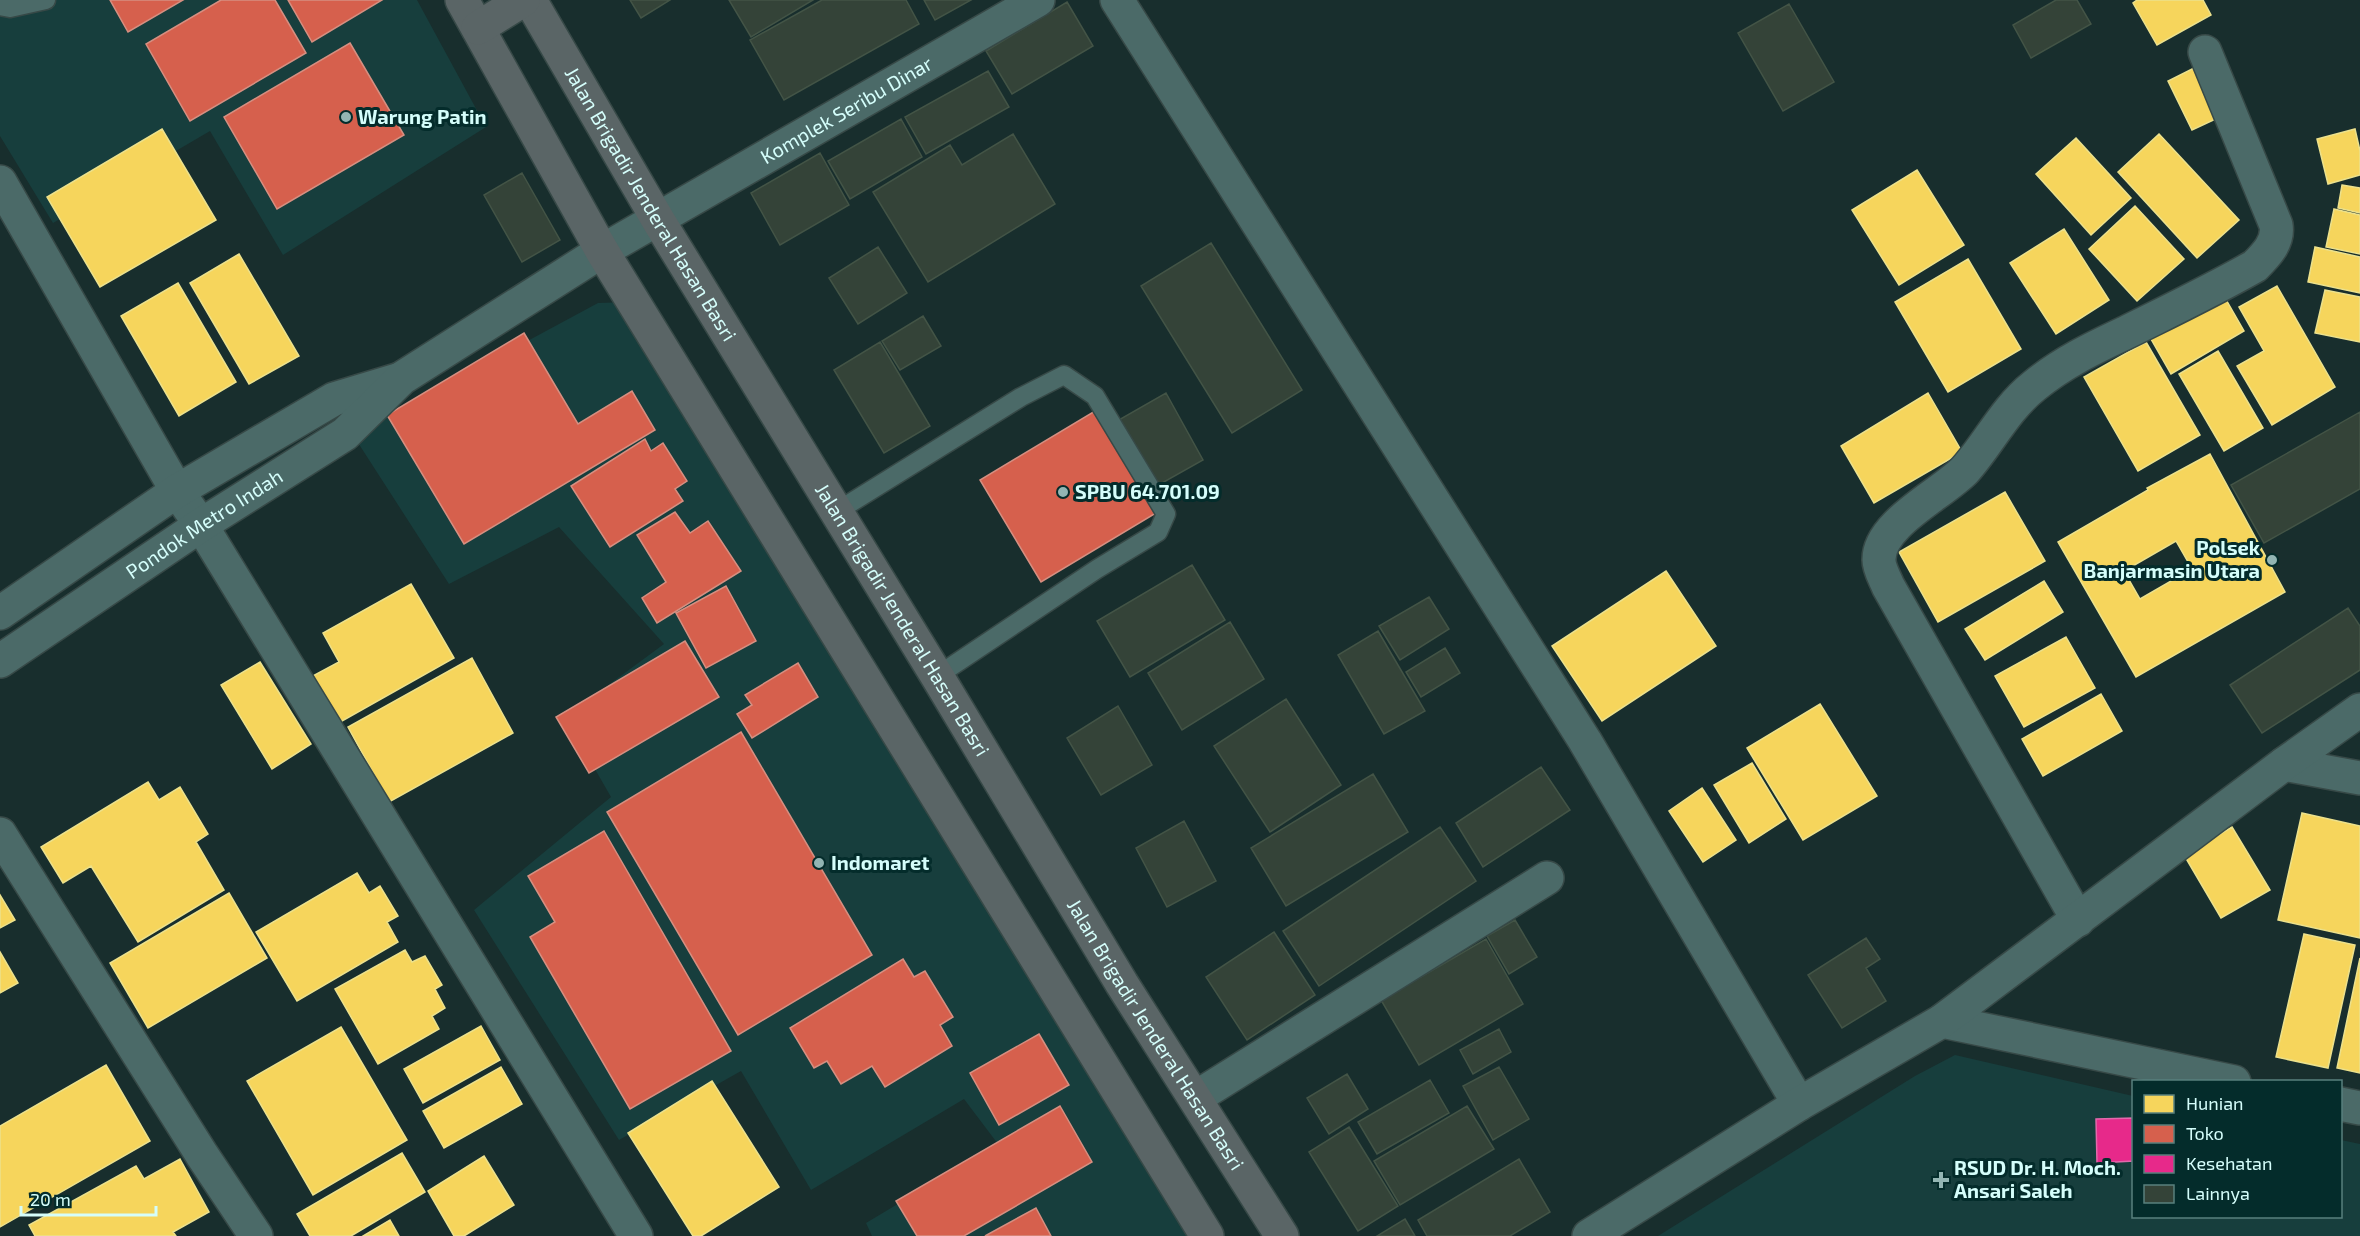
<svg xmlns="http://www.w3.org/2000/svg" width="2360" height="1236" font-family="'Exo 2',sans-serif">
  <rect width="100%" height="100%" fill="#182e2d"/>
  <!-- built -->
  <path fill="#173e3d" d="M0 0H417L486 127 283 255 210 131 53 223 0 136Z
    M632 302 1195 1236H872L866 1223 998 1144 964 1099 811 1190 741 1071 619 1140 474 910 611 797 565 717 664 644 559 527 449 584 353 435 598 303Z
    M1955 1055 2133 1096 2134 1216H2340L2341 1140 2360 1144V1236H1658L1915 1076Z"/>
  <!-- homes -->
  <path fill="#f6d55c" stroke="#ece18c" stroke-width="1.5" fill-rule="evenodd" d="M2137 0H2203L2211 15 2157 45 2133 3Z
    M2194 68 2218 118 2192 130 2168 81Z
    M162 129 216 220 100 287 47 197Z
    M2355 129 2360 151V175L2328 184 2317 139Z
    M2159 134 2239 220 2197 258 2118 172Z
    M2076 138 2131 198 2091 235 2036 174Z
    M1917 170 1964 245 1899 285 1852 210Z
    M2342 185 2360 188V213L2338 208Z
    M2135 206 2184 259 2137 301 2089 249Z
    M2334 209 2360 215V254L2326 247Z
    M2064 229 2109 300 2056 334 2010 263Z
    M2315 247 2360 257V293L2308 282Z
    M239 254 299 356 249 384 190 283Z
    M1968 259 2021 349 1948 392 1895 302Z
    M178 283 236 382 179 416 121 316Z
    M2277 286 2335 387 2272 425 2237 366 2264 351 2239 307Z
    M2325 290 2360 297V342L2315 333Z
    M2224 296 2244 331 2171 374 2151 339Z
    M2146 342 2200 435 2138 471 2084 377Z
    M2218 351 2263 428 2224 451 2179 374Z
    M1928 393 1962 452 1874 503 1841 446Z
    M2210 454 2285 592 2136 677 2058 542 2148 490 2147 488ZM2176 541 2192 569 2140 599 2124 571Z
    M2005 492 2045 561 1938 622 1899 552Z
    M1666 571 1716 646 1602 721 1552 646Z
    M2044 581 2063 612 1985 660 1965 629Z
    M411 584 454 658 335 725 309 678 339 662 323 633Z
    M2066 637 2095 688 2024 727 1995 676Z
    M472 658 513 733 389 802 348 727Z
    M260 662 311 744 272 769 221 685Z
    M2101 694 2122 731 2043 776 2022 739Z
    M1820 704 1877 796 1803 840 1747 748Z
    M1752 763 1786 819 1749 843 1714 785Z
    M148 782 159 800 180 787 208 834 196 842 224 890 138 942 91 866 63 883 41 847Z
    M1702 788 1736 840 1703 862 1669 811Z
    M2302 813 2360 826V938L2278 920Z
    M2232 827 2270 890 2221 918 2184 855Z
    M357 873 369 893 380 886 398 916 387 922 398 942 297 1001 256 932Z
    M229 893 267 958 148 1028 110 963Z
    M0 895 15 920 0 928Z
    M2304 934 2355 945 2328 1068 2276 1057Z
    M405 950 412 962 425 956 442 985 435 989 445 1008 432 1016 439 1029 378 1064 335 989Z
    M0 952 18 983 0 993Z
    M2360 958V1073L2337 1068Z
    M481 1026 500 1060 423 1103 404 1069Z
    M341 1027 407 1140 313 1195 247 1081Z
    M106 1065 150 1141 0 1227V1126Z
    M501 1067 522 1104 444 1148 423 1111Z
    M712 1081 779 1187 701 1236H693L628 1133Z
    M402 1153 425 1192 351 1236H310L297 1214Z
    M484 1156 514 1205 464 1236H454L428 1191Z
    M180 1159 209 1212 173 1232 176 1236H35L29 1225 136 1166 144 1179Z
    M390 1220 399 1236H363Z"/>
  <!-- shops -->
  <path fill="#d6604d" stroke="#d68f81" stroke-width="1.5" d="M110 0H183L128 32Z
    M221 0H275L306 53 190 121 146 44Z
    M288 0H382L312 42Z
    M350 43 404 135 277 209 224 117Z
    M524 333 578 424 632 391 655 430 464 544 387 415Z
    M1095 411 1156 513 1041 582 980 480Z
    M645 439 651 451 663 443 687 481 675 489 683 501 610 547 571 486Z
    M675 512 690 533 708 521 741 571 657 623 642 598 666 582 637 535Z
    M726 586 756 641 706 668 676 613Z
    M685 641 719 697 589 773 556 717Z
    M798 663 818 697 752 738 737 714 752 705 745 695Z
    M741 732 872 955 738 1035 607 812Z
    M604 831 731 1051 630 1109 530 937 555 922 528 876Z
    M903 959 914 977 925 971 953 1017 940 1025 952 1046 885 1087 872 1066 841 1084 827 1061 814 1068 790 1028Z
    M1039 1034 1069 1085 999 1125 970 1073Z
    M1060 1106 1092 1162 964 1236H917L896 1201Z
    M1036 1208 1051 1236H985Z"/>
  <!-- health -->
  <path fill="#e7298a" stroke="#e269ac" stroke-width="1.5" d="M2134 1118V1161L2097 1163 2096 1119Z"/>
  <!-- building -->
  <path fill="#344338" stroke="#435446" stroke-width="1.5" d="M630 0H670L641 18Z
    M729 0H813L751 37Z
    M822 0H906L919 24 784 100 750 40Z
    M924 0H971L935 20Z
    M2056 0H2077L2091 24 2031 58 2013 25Z
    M1067 2 1093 46 1012 94 986 51Z
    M1789 4 1834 82 1783 111 1738 33Z
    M988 71 1009 107 926 154 905 117Z
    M901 119 922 157 850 199 828 161Z
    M1013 134 1055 204 928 282 873 192 950 145 962 165Z
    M820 153 849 205 780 245 751 193Z
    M522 173 560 240 522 262 484 195Z
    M1211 243 1302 390 1232 433 1141 286Z
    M878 247 907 293 858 324 829 278Z
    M923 316 941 346 900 370 882 341Z
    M880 342 930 426 884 453 834 370Z
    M1166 393 1203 460 1155 487 1117 421Z
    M2360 412V489L2264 543 2231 485Z
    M1192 565 1225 620 1130 677 1097 621Z
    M1429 597 1449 629 1400 660 1379 626Z
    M2348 608 2360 626V670L2262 733 2230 685Z
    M1230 622 1264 679 1182 730 1148 673Z
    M1378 631 1425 711 1384 734 1338 655Z
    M1445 648 1460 673 1421 697 1406 672Z
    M1286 699 1341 785 1270 832 1214 746Z
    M1118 706 1152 765 1101 795 1067 738Z
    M1541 767 1570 810 1483 867 1456 823Z
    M1373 774 1408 832 1286 906 1251 848Z
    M1184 821 1216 881 1167 907 1136 848Z
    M1440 827 1476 881 1319 986 1283 931Z
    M1515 920 1537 957 1509 974 1487 936Z
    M1274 932 1315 995 1247 1040 1206 977Z
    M1866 938 1880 959 1866 968 1886 1001 1842 1028 1808 975Z
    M1486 939 1523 1004 1419 1065 1381 1000Z
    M1499 1029 1511 1052 1473 1074 1460 1050Z
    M1499 1067 1529 1119 1493 1140 1463 1086Z
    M1347 1074 1368 1109 1329 1134 1307 1098Z
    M1430 1080 1449 1113 1377 1154 1358 1122Z
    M1467 1106 1494 1149 1400 1205 1374 1161Z
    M1349 1127 1398 1206 1358 1231 1309 1152Z
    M1519 1159 1550 1212 1510 1236H1427L1418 1220Z
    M1405 1219 1415 1236H1377Z"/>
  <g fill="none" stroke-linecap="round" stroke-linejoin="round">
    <!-- service casing -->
    <g stroke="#374947" stroke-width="21">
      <path id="service" d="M0 6 10 8 46 0
        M836 512 1021 397 1064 375 1095 396 1166 514 1158 532 1097 569 937 676"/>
    </g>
    <!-- minor casing -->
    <g stroke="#374947" stroke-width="36">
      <g id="minor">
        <path d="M1117 0 1585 741 1799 1104"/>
        <path d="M0 182 177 491 201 525 636 1236"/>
        <path d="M0 613 177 491 334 399 397 380"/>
        <path id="s1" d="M0 661 201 525 345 434 402 378 602 251 1038 0"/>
        <path d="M2284 764 2360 778"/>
        <path d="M0 834 202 1155 256 1236"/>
        <path d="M2078 920 1888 586C1885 578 1879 569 1879 560 1878 524 1942 494 1965 470 1989 443 2005 409 2034 386 2062 363 2093 348 2125 333 2169 311 2213 290 2255 266 2266 255 2279 242 2276 225L2205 52"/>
        <path d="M1942 1021 2234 1082"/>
        <path d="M1195 1098 1547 878"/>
        <path d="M2340 1104 2360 1108"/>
        <path d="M1589 1236 1799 1104 1942 1021 2284 764 2360 710"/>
      </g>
    </g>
    <!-- trunk casing -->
    <g stroke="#374947" stroke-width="36">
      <g id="trunk">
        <path d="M462 0 602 251 1207 1236"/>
        <path id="s2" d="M530 0 658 220 937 676 1122 984 1282 1236"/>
        <path d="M478 28 523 0"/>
      </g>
    </g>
    <!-- service -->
    <use href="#service" stroke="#4b6a68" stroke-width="18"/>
    <!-- minor -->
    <use href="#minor" stroke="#4b6a68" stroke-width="33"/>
    <!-- trunk -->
    <use href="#trunk" stroke="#5a6566" stroke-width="33"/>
  </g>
  <!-- markers -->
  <g fill="#93b5b3" stroke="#042c2b" stroke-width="2">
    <circle cx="346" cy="117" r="6"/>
    <circle cx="1063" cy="492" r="6"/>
    <circle cx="2272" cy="560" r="6"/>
    <circle cx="819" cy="863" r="6"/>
    <path d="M1938 1171h6v6h6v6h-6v6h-6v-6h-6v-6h6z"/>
  </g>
  <g text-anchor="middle" stroke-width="6" stroke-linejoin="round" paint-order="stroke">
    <!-- street labels -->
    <g font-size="20" fill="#d5fefb" stroke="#042c2b">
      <text dy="7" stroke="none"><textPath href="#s1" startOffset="1012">Komplek Seribu Dinar</textPath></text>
      <text dy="7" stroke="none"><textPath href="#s2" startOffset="237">Jalan Brigadir Jenderal Hasan Basri</textPath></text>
      <text dy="7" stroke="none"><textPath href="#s1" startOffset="246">Pondok Metro Indah</textPath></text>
      <text dy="7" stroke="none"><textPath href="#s2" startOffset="723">Jalan Brigadir Jenderal Hasan Basri</textPath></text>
      <text dy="7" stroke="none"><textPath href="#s2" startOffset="1209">Jalan Brigadir Jenderal Hasan Basri</textPath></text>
    </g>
    <!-- poi labels -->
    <g font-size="20" font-weight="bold" fill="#d5fefb" stroke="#042c2b" text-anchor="start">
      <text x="358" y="124">Warung Patin</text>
      <text x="1075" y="499">SPBU 64.701.09</text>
      <text x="2260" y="555" text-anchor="end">Polsek<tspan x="2260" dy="23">Banjarmasin Utara</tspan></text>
      <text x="831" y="870">Indomaret</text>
      <text x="1954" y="1175">RSUD Dr. H. Moch.<tspan x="1954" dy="23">Ansari Saleh</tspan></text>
    </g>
  </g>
  <!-- legend -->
  <rect x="2132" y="1080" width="210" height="138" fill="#042c2b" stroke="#58807e" stroke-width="1.5"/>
  <rect x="2144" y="1095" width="30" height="18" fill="#f6d55c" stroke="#58807e" stroke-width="1.5"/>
  <text x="2186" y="1110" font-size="18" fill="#d5fefb">Hunian</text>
  <rect x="2144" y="1125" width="30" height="18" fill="#d6604d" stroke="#58807e" stroke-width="1.5"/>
  <text x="2186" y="1140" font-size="18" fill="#d5fefb">Toko</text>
  <rect x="2144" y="1155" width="30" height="18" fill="#e7298a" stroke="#58807e" stroke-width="1.5"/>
  <text x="2186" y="1170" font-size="18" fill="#d5fefb">Kesehatan</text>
  <rect x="2144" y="1185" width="30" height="18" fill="#344338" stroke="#58807e" stroke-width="1.5"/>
  <text x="2186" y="1200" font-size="18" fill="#d5fefb">Lainnya</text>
  <!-- scale -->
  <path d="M21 1206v9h135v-9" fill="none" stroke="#d5fefb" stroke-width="3"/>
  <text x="30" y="1206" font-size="18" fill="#d5fefb" stroke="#042c2b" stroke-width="4.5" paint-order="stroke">20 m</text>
</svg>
